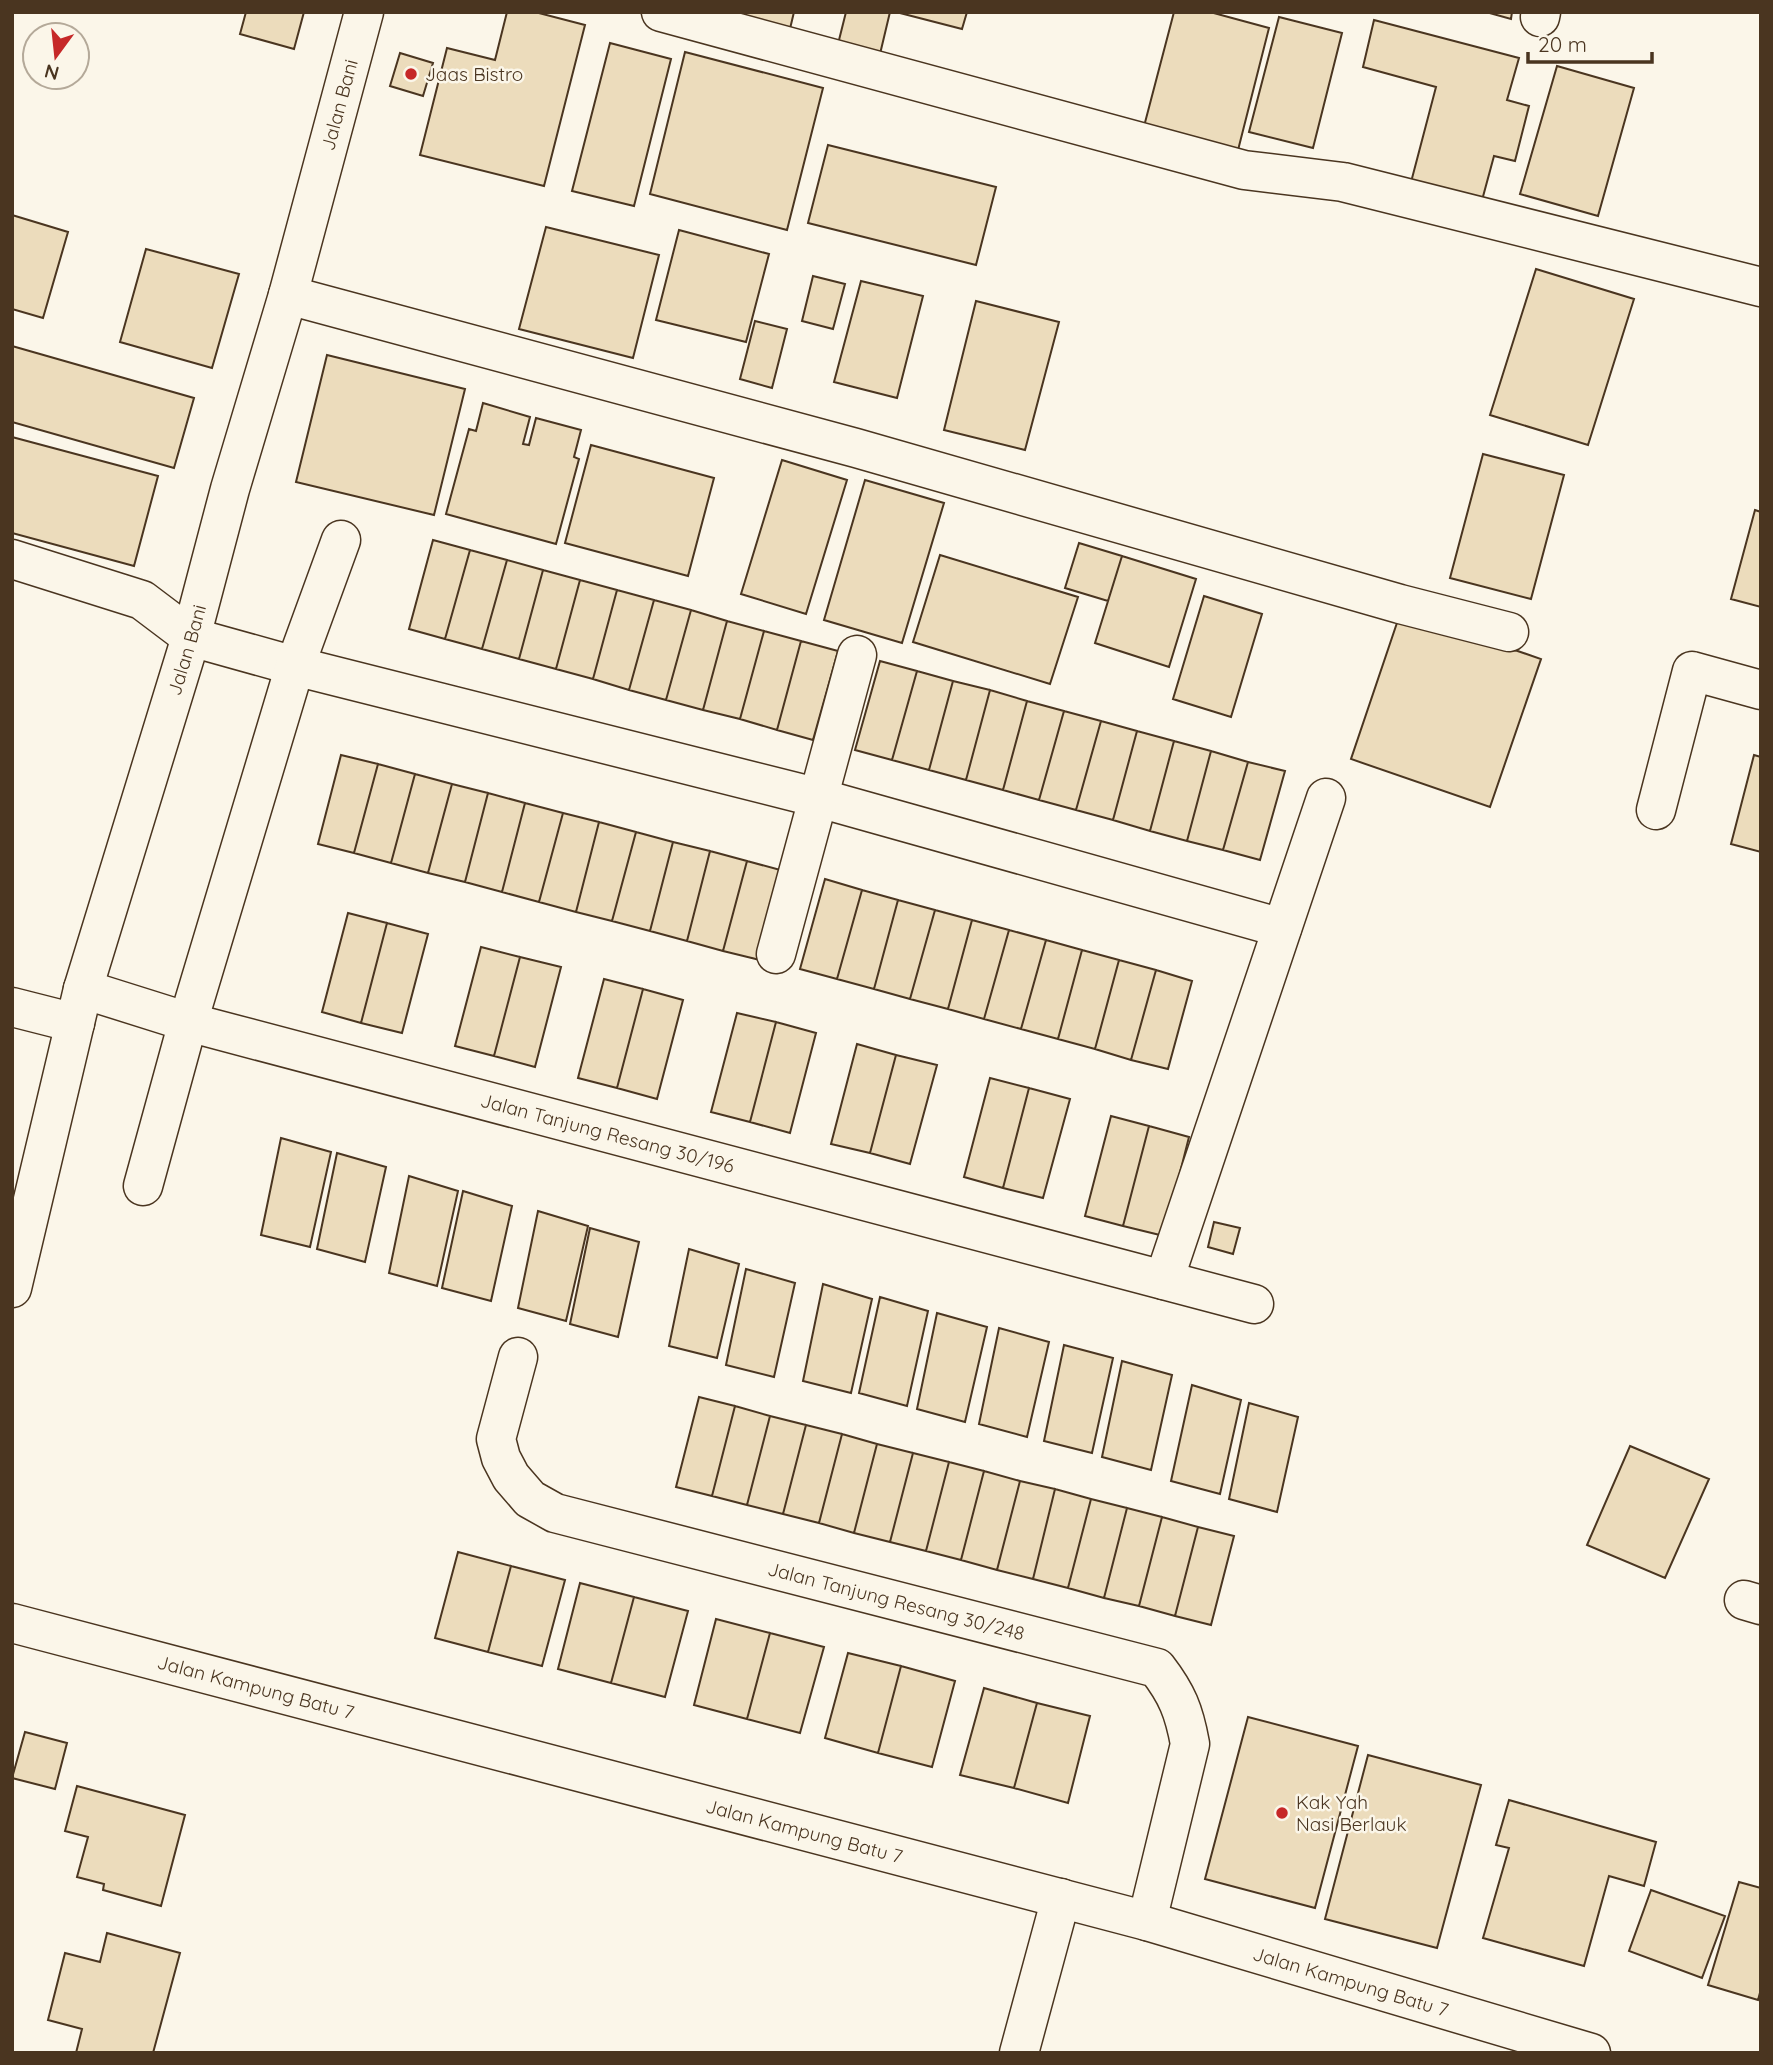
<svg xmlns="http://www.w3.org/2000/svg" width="1773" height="2065" font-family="Quicksand,sans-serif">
  <rect width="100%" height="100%" fill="#fbf6e9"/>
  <!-- building -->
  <path fill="#ecdcbc" stroke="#4a3520" stroke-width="2" d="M246 12H304L294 49 240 34Z
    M507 12H535L585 25 544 186 420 155 447 48 495 60Z
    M707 12H794L789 33Z
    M846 12H890L880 54 838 44Z
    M896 12H967L962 29Z
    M1174 12H1210L1269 28 1236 158 1142 134Z
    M1486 12H1512L1511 19Z
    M1279 17 1342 33 1313 148 1249 132Z
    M1374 20 1519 58 1507 100 1529 106 1515 161 1494 156 1481 204 1410 186 1436 87 1363 67Z
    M610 43 671 59 634 206 572 191Z
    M685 52 823 88 787 230 650 194Z
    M400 53 433 63 423 96 390 86Z
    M1557 66 1634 88 1598 216 1520 194Z
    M828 145 996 187 976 265 808 223Z
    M12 215 68 232 43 318 12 309Z
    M546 227 659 255 633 358 519 329Z
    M679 230 769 254 746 342 656 320Z
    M146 249 239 274 212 368 120 342Z
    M1536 269 1634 299 1588 445 1490 415Z
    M813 276 845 284 833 329 802 321Z
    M861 281 923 296 897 398 834 382Z
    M976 301 1059 322 1025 450 944 430Z
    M755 321 787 329 772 388 740 379Z
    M12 346 194 398 174 468 12 422Z
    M327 355 465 389 434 515 296 482Z
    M483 403 530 417 523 444 529 445 536 418 581 430 574 457 579 459 556 544 446 514 469 429 476 431Z
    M12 437 158 476 134 566 12 533Z
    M591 445 714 478 688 576 565 543Z
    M1483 454 1564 475 1531 599 1450 578Z
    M782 460 847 480 806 614 741 594Z
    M865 480 944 503 902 643 824 620Z
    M1755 510 1761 512V607L1731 599Z
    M433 540 470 550 445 639 409 629Z
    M1079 543 1122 556 1108 601 1065 588Z
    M470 550 507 560 482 649 445 639Z
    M940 555 1078 597 1050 684 913 642Z
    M1122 556 1196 579 1169 667 1095 643Z
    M507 560 543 570 519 659 482 649Z
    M543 570 580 580 556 669 519 659Z
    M580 580 617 590 593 679 556 669Z
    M617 590 654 600 629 690 593 679Z
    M1204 596 1262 614 1231 717 1173 699Z
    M654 600 691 610 666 700 629 690Z
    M691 610 727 621 703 710 666 700Z
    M1401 611 1541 659 1490 807 1351 759Z
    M727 621 764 631 740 719 703 710Z
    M764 631 801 641 777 730 740 719Z
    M801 641 838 651 813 740 777 730Z
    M880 661 917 671 892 760 855 750Z
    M917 671 953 681 929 770 892 760Z
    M953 681 990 690 966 780 929 770Z
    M990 690 1027 701 1003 790 966 780Z
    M1027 701 1064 711 1039 800 1003 790Z
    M1064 711 1101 721 1076 810 1039 800Z
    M1101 721 1137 731 1113 820 1076 810Z
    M1137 731 1174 741 1150 831 1113 820Z
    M1174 741 1211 751 1187 841 1150 831Z
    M1211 751 1248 762 1223 850 1187 841Z
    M341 755 378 764 354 853 318 844Z
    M1754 755 1761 757V852L1731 844Z
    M1248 762 1285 771 1260 860 1223 850Z
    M378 764 415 774 391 863 354 853Z
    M415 774 452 784 428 873 391 863Z
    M452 784 488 793 465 882 428 873Z
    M488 793 525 803 502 892 465 882Z
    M525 803 563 813 539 902 502 892Z
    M563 813 599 822 576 912 539 902Z
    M599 822 636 832 612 921 576 912Z
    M636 832 673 842 650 931 612 921Z
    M673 842 710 851 687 941 650 931Z
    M710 851 747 861 723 951 687 941Z
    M747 861 784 871 760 960 723 951Z
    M825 879 862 890 837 979 800 969Z
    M862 890 898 900 874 989 837 979Z
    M898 900 935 910 910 999 874 989Z
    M935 910 972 920 948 1009 910 999Z
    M348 913 387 923 361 1023 322 1012Z
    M972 920 1009 930 984 1019 948 1009Z
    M387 923 428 934 402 1033 361 1023Z
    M1009 930 1046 940 1021 1029 984 1019Z
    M1046 940 1082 950 1058 1039 1021 1029Z
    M481 947 520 957 494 1056 455 1046Z
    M1082 950 1119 960 1095 1049 1058 1039Z
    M520 957 561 967 535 1067 494 1056Z
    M1119 960 1156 970 1131 1060 1095 1049Z
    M1156 970 1192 981 1168 1069 1131 1060Z
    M604 979 643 989 617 1088 578 1078Z
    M643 989 683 1000 657 1099 617 1088Z
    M737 1013 776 1022 750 1122 711 1112Z
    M776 1022 816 1033 790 1133 750 1122Z
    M857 1044 896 1055 870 1153 831 1144Z
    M896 1055 937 1065 910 1164 870 1153Z
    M990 1078 1029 1088 1003 1188 964 1177Z
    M1029 1088 1070 1099 1043 1198 1003 1188Z
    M1111 1116 1149 1126 1123 1226 1085 1216Z
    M1149 1126 1189 1137 1164 1236 1123 1226Z
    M281 1138 331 1152 310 1247 261 1235Z
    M337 1153 386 1167 365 1262 317 1249Z
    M409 1176 458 1191 437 1286 389 1273Z
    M463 1191 512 1206 491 1301 442 1288Z
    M538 1211 588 1226 566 1321 518 1308Z
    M1214 1222 1240 1228 1233 1254 1208 1247Z
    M590 1228 639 1242 618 1337 570 1324Z
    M689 1249 739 1264 717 1358 669 1346Z
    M746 1269 795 1283 774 1377 726 1365Z
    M823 1284 872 1299 851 1393 803 1381Z
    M880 1297 928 1311 907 1406 859 1393Z
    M937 1313 987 1327 965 1422 917 1409Z
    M999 1328 1049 1342 1027 1437 979 1424Z
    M1064 1345 1113 1358 1092 1453 1044 1441Z
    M1122 1361 1172 1375 1151 1470 1102 1457Z
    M1192 1385 1241 1400 1220 1494 1171 1481Z
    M699 1397 735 1406 712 1496 676 1487Z
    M1249 1403 1298 1417 1277 1512 1229 1499Z
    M735 1406 770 1416 747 1505 712 1496Z
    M770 1416 806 1425 783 1514 747 1505Z
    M806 1425 842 1434 819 1523 783 1514Z
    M842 1434 877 1444 854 1533 819 1523Z
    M877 1444 913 1453 890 1542 854 1533Z
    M1630 1446 1709 1479 1665 1578 1587 1545Z
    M913 1453 949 1462 926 1551 890 1542Z
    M949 1462 984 1471 961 1560 926 1551Z
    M984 1471 1020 1481 997 1570 961 1560Z
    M1020 1481 1055 1489 1033 1579 997 1570Z
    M1055 1489 1091 1499 1068 1588 1033 1579Z
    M1091 1499 1127 1508 1104 1598 1068 1588Z
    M1127 1508 1162 1517 1139 1606 1104 1598Z
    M1162 1517 1198 1527 1175 1616 1139 1606Z
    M1198 1527 1234 1536 1211 1625 1175 1616Z
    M458 1552 511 1566 488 1652 435 1638Z
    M511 1566 565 1580 542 1666 488 1652Z
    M580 1583 634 1597 611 1683 558 1669Z
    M634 1597 688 1611 665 1697 611 1683Z
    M716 1619 770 1633 747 1719 694 1705Z
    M770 1633 824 1647 800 1733 747 1719Z
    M848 1653 901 1666 878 1753 825 1738Z
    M901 1666 955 1681 932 1767 878 1753Z
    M984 1688 1037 1703 1014 1788 960 1775Z
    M1037 1703 1090 1716 1068 1803 1014 1788Z
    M1248 1717 1358 1746 1315 1908 1205 1879Z
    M25 1732 67 1743 55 1789 12 1778Z
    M1368 1755 1481 1785 1437 1948 1325 1919Z
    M77 1786 185 1815 161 1906 103 1890 104 1884 77 1877 88 1837 65 1831Z
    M1509 1800 1656 1842 1644 1886 1609 1876 1584 1966 1483 1938 1509 1848 1496 1845Z
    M1739 1882 1761 1888V1989L1758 2000 1708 1985Z
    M1651 1890 1725 1916 1702 1978 1629 1951Z
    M107 1933 180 1953 153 2053H76L82 2029 48 2020 65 1953 100 1962Z"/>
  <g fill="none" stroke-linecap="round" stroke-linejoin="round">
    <!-- minor casing -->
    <g stroke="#4a3520" stroke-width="41">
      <g id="minor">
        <path d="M661 12 1244 170 1343 182 1761 287"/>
        <path d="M1540 17 1541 12"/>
        <path d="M288 295 856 448 1400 604 1509 632"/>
        <path d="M12 559 142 600 191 637 295 666 819 798 1282 928"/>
        <path d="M1656 810 1692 671 1761 690"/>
        <path d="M776 954 857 655"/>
        <path id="s1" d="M83 989 188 1022 1254 1304"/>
        <path d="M12 1007 75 1023"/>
        <path d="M143 1186 188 1022 295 666 341 540"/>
        <path d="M1164 1280 1326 798"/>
        <path id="s2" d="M12 1288 83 989 191 637 230 489 288 295 364 12"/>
        <path id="s3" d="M518 1357 496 1439 501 1458 511 1477 530 1499 555 1513 1157 1668C1177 1694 1184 1711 1190 1744L1147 1921"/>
        <path d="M1744 1600 1761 1605"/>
        <path id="s4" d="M12 1623 1147 1921 1591 2053"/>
        <path d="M1019 2053 1061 1898"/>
      </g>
    </g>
    <!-- minor -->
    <use href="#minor" stroke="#fbf6e9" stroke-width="38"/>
  </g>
  <!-- markers -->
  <g fill="#c62828" stroke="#fbf6e9" stroke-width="2.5">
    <circle cx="411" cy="74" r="7"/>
    <circle cx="1282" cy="1813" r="7"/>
  </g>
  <g text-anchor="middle" stroke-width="5" stroke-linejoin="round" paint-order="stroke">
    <!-- poi labels -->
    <g font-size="19" fill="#4a3520" stroke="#fbf6e9" text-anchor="start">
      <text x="425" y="81">Jaas Bistro</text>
      <text x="1296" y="1809">Kak Yah<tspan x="1296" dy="22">Nasi Berlauk</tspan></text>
    </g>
    <!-- street labels -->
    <g font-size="19" fill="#4a3520" stroke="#fbf6e9">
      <text dy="7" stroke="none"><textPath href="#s2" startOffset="1228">Jalan Bani</textPath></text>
      <text dy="7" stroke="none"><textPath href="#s2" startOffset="662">Jalan Bani</textPath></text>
      <text dy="7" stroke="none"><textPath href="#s1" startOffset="544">Jalan Tanjung Resang 30/196</textPath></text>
      <text dy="7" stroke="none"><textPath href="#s3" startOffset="536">Jalan Tanjung Resang 30/248</textPath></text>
      <text dy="7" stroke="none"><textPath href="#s4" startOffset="252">Jalan Kampung Batu 7</textPath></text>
      <text dy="7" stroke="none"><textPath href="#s4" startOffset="819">Jalan Kampung Batu 7</textPath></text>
      <text dy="7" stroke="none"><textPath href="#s4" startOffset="1386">Jalan Kampung Batu 7</textPath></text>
    </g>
  </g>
  <!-- border -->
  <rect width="1773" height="2065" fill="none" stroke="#4a3520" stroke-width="28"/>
  <!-- north arrow -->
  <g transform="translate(56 56) rotate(195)"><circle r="33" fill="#fbf6e9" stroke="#b4a999" stroke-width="2"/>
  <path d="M0-5L12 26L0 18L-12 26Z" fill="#c62828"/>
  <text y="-10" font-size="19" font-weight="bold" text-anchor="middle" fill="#4a3520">N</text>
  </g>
  <!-- scale -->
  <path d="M1528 52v10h124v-10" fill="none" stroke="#4a3520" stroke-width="3.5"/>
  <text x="1538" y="52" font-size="21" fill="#4a3520" stroke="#fbf6e9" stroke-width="5" paint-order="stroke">20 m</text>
</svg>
